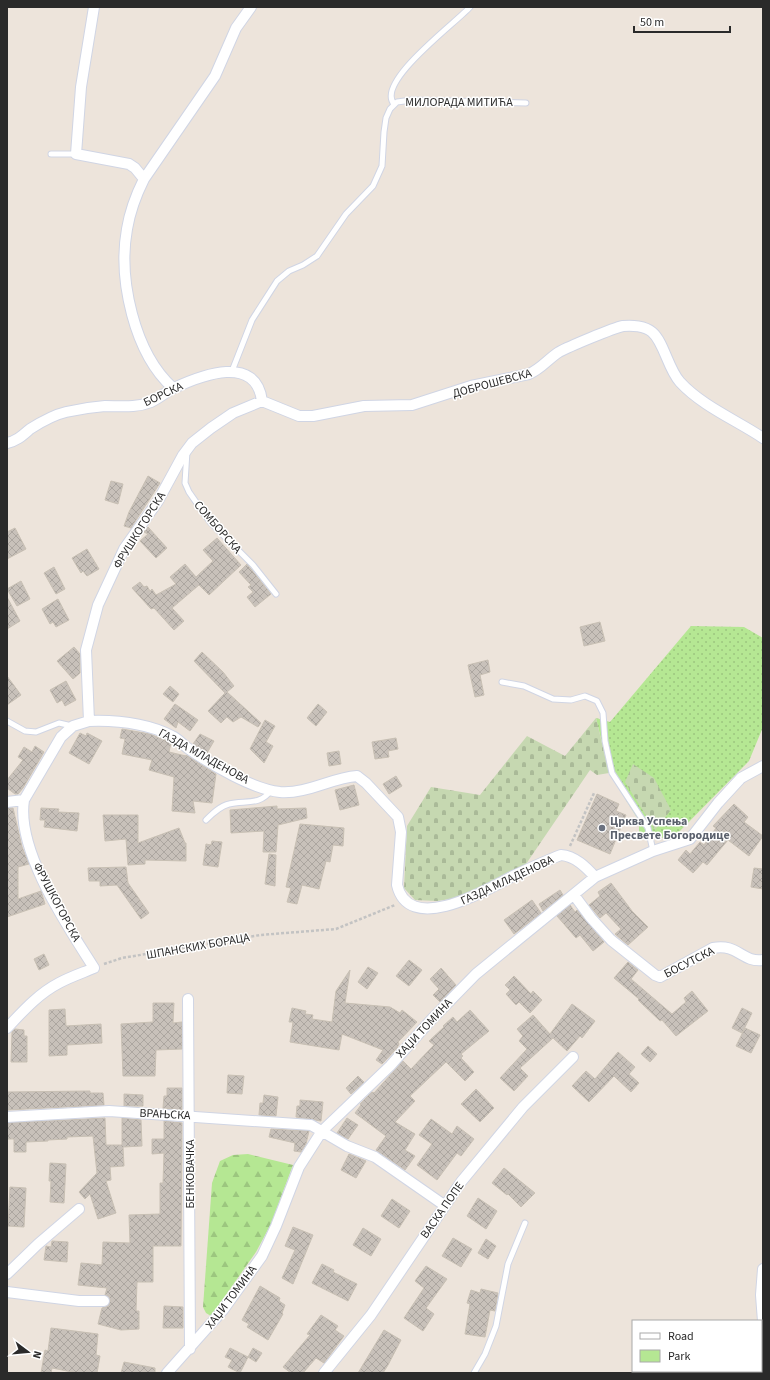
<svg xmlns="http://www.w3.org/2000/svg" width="770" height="1380" font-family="'Source Sans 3',sans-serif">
  <defs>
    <pattern id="green-dots" width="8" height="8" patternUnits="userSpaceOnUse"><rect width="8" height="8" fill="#b5e793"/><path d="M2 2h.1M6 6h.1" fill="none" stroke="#9cc67f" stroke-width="1.8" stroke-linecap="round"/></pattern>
    <pattern id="forest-firs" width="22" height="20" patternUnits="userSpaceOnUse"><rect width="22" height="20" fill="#b5e793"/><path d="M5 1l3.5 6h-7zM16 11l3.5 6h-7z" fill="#9cc67f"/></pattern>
    <pattern id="cemetery-stones" width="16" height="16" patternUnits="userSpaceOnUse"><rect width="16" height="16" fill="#c6d8b1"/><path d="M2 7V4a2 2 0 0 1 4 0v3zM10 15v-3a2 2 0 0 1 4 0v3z" fill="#aaba98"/></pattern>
    <pattern id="building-cross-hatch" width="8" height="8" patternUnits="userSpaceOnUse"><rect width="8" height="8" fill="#c8c1ba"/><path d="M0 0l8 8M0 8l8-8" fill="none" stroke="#aca6a0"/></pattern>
  </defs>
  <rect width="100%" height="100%" fill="#ede4db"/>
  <!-- green -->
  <path fill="url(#green-dots)" d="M691 626 744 627 763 638V727L749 761 672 839 639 834V821L609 773 596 718 610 722Z"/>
  <!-- forest -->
  <path fill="url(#forest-firs)" d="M248 1154 293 1165 271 1224 256 1252 211 1316 206 1313 203 1307 212 1183 220 1161 233 1155Z"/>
  <!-- cemetery -->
  <path fill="url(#cemetery-stones)" d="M596 718 609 773 597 775 590 770 526 864 464 897 437 901 415 900 404 888 407 826 431 787 480 795 527 736 565 756Z
    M633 764 654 778 671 810 655 830 625 782Z"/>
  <!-- building -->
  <path fill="url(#building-cross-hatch)" stroke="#c8c0b4" d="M148 476 160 483 131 528 124 526 129 512Z
    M111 481 123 484 118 504 105 500Z
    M148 527 167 548 156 558 140 541 148 534 144 532Z
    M15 528 26 549 7 559V532Z
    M217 538 241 565 209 595 199 585 172 608 184 621 174 630 154 608 151 609 132 588 140 582 144 587 147 586 150 591 152 589 156 595 176 584 170 577 185 564 196 577 213 561 203 550Z
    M87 549 99 569 87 576 83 571 81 573 72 558Z
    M247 564 271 594 255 607 247 597 253 592 248 587 251 585 239 572Z
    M54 567 65 589 56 594 44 573Z
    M21 581 30 599 17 606 7 589Z
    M7 597 20 621 7 629Z
    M58 599 69 620 56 627 53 622 50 624 42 609Z
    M600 622 605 641 584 646 580 627Z
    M74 647 80 654V673L73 679 57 661Z
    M202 652 223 672 234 686 227 692 261 723 258 727 241 717 233 722 227 717 221 723 208 711 225 693 194 661Z
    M488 660 490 672 480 675 484 695 475 697 468 665Z
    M7 676 21 695 7 705Z
    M66 681 76 700 65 706 62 700 57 703 50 690Z
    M170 686 179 694 173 702 163 694Z
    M175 704 198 720 190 731 178 722 176 728 164 719Z
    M318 704 327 712 316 726 307 718Z
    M265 720 275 726 266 742 273 746 264 763 250 749Z
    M122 729 150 734 169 742 171 743 169 752 186 756V755L216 774 212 803 193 801 195 813 172 811 174 777 149 770 152 760 122 754 125 739 120 738Z
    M80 733 86 736 87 733 102 741 89 764 69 753Z
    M200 734 214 741 207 753 193 744Z
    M396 738 398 749 388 751 389 757 375 759 372 742Z
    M35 746 44 752 23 788 18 794H15L7 788V780L23 760 18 757 24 747 32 752Z
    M339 751 341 764 329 766 327 753Z
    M396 776 402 786 389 794 383 784Z
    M354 785 359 805 340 810 335 790Z
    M597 794 619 804 616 811 626 815 610 854 577 840Z
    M734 804 748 817 744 822 763 836 749 856 728 840 707 865 703 862 693 873 678 860 686 850 690 854 700 842 704 845 716 828 713 826Z
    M277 806V809L306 808 307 818 278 825 276 852H263L264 831 231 833 230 810Z
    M7 808H13L22 847 29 864 18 867V899L41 891 45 904 7 917Z
    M41 808 59 809 58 812 79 813 77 831 44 827 45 820H40Z
    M103 815H138V843L179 828 185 843H186V861L145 860V864L128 865 126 839 105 841Z
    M300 824 344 828 343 846 333 845 330 862 326 861 319 889 302 885 297 904 287 902 291 888 286 887Z
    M212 841 222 842 218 867 203 865 206 844 211 845Z
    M269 854 276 855 275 886 265 884Z
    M126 867 128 883 149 913 141 919 117 885 100 886V881H89L88 868Z
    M754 868 763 869V889L751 887Z
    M611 883 632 911 648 927 628 945 615 934 621 929 606 913 600 918 589 905 600 896 598 892Z
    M560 890 563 895 543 911 539 904Z
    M532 900 541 913 514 934 504 920Z
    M570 905 575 912 577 910 604 942 593 951 580 935 576 938 557 916Z
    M44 954 49 965 39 970 34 959Z
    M409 960 422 970 409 986 396 976Z
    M628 962 638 970 631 979 672 1014 686 1002 684 998 692 991 708 1011 676 1036 662 1020 660 1021 638 1000 639 999 614 978Z
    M368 967 378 973 367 989 358 982Z
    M441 968 456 985 440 1002 433 995 439 989 430 979Z
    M350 970 345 1003 390 1007 400 1013 402 1010 417 1022 398 1042 399 1044 397 1048 382 1064 376 1060 383 1050 342 1034 339 1050 290 1042 293 1022H289L292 1008 306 1011 305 1014 313 1015 312 1019 332 1022 336 991Z
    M514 976 531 994 533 991 542 1000 530 1013 519 1002 516 1005 506 994 510 990 505 985Z
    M153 1003H174L173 1023 182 1022V1049L156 1050 155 1076H123L121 1024 153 1022Z
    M572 1004 595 1021 582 1038 580 1036 567 1051 553 1038 520 1068 528 1076 514 1091 500 1078 527 1049 519 1041 523 1036 517 1029 533 1015 550 1034Z
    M742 1008 752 1013 742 1033 732 1028Z
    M65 1009 66 1026 101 1024 102 1043 67 1045V1055L49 1056V1010Z
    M470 1010 489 1031 461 1054 463 1056 461 1058 474 1072 465 1081 446 1062 410 1096 415 1101 395 1122 415 1134 405 1150 415 1156 405 1170 376 1150 386 1136 355 1113 361 1105 360 1104 372 1092 374 1093 403 1061 411 1069 434 1045 429 1041 444 1027 443 1026 453 1017 457 1022Z
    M745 1028 760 1035 751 1053 736 1046Z
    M15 1029 24 1030V1036H27V1062H11L12 1032Z
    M648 1046 657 1054 650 1062 641 1054Z
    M618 1052 635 1067 629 1074 639 1083 631 1092 614 1076 589 1102 572 1086 586 1071 595 1079Z
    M228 1075 244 1076 242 1094 227 1093Z
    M358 1076 364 1082 351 1094 346 1088Z
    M167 1088H182V1110L163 1108 164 1096H167Z
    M476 1089 494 1108 480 1122 461 1104Z
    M90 1091V1093H103L104 1105 7 1110V1092Z
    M124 1094 143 1095V1106H124Z
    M264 1095 278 1097 276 1116 259 1115 260 1103H263Z
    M300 1100 323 1102 321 1121 296 1117 297 1106H300Z
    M105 1118 106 1145H122V1118L141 1120 142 1146 123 1147 124 1166 110 1167 111 1180 106 1181 116 1213 98 1219 90 1194 85 1199 79 1192 97 1173 93 1136 67 1137V1139L48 1140V1141L26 1142V1152H14V1139H7V1123Z
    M347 1118 358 1125 348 1139 337 1133Z
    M431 1119 452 1134 457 1126 474 1139 461 1156 457 1153 437 1180 417 1165 432 1144 419 1135Z
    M164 1121 182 1123 181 1246H153V1282H137L136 1311H139V1329L121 1330 98 1324 102 1308 108 1306 110 1301 109 1297 105 1295 107 1288 78 1285 81 1263 102 1265 103 1242 130 1243 129 1215 160 1214V1183H163L164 1153 152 1154V1139H164Z
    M271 1129 309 1131 306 1144 301 1152 294 1151 295 1143 269 1137Z
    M349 1154 366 1161 356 1178 341 1170Z
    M50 1163 66 1164 64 1203 50 1202 51 1181H49Z
    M504 1168 535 1193 521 1207 508 1194 507 1195 492 1183Z
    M10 1187 26 1188 24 1227 8 1226Z
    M478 1198 497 1211 486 1229 467 1216Z
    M392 1199 410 1211 399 1228 381 1216Z
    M293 1227 313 1235 293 1284 282 1278 295 1250 285 1246Z
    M363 1228 381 1239 371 1256 353 1245Z
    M453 1238 472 1249 461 1267 442 1256Z
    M486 1239 496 1246 488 1259 478 1253Z
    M52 1241 68 1242 67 1262 44 1260 46 1246 51 1247Z
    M322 1264 334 1270 333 1272 357 1284 348 1301 312 1283Z
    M426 1266 447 1279 426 1308 434 1314 423 1331 404 1318 424 1288 415 1281Z
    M260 1286 280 1298 279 1301 285 1305 282 1313 283 1314 268 1340 247 1327 249 1324 242 1320Z
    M481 1289 498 1293 495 1311 490 1310 485 1337 465 1334 470 1304 467 1303 471 1290 480 1293Z
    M164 1306 183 1307V1328H163Z
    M321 1315 338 1326 335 1330 344 1336 324 1363 316 1358 303 1373H291L283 1367 310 1335 307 1334Z
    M51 1328 98 1334 96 1355 100 1356 97 1373H77L52 1368 51 1373H41L45 1350 48 1351Z
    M384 1330 401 1340 388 1365 383 1373H358Z
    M230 1348 248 1357 240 1373 228 1367 232 1360 225 1357Z
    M253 1348 262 1353 256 1362 248 1357Z
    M124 1362 155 1368V1373H121Z"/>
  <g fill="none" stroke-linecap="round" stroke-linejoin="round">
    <!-- service casing -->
    <g stroke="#d0d5e4" stroke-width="7">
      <path id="service" d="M394 104C375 82 457 22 470 7
        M51 154H76
        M232 371 252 320 277 281 289 271 303 265 317 256 346 214 373 186 382 166 384 132 386 118 390 109 397 102 412 100 526 103
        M187 451 185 483 189 492 210 522 253 565 276 594
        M502 682 524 686 553 699 571 700 585 696 597 701 603 713 605 741 612 773 648 828 653 851
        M7 721 25 731 36 732 59 723 72 726
        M206 820C212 814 220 806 229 804 244 800 261 806 271 790
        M474 1373 485 1354 496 1326 508 1264 525 1223"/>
    </g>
    <!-- minor casing -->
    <g stroke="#d0d5e4" stroke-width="12">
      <path id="minor" d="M94 7 81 87 76 154 129 164 135 168 144 179
        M173 388C134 353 118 279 127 229 130 211 136 195 144 179L215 76 236 28 251 7
        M262 401 299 416H313L364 406 412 405 471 386 529 374C541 369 548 359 559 352 568 347 613 328 623 326 632 325 645 326 652 332 664 342 668 369 680 382 702 406 736 420 763 438
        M7 443C17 441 23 435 30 429 41 422 53 415 66 412 79 409 92 407 105 406 121 406 136 408 151 402 159 398 166 392 174 388 202 375 256 354 262 401
        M89 721C118 720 146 723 172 736 179 739 183 745 189 749 212 765 252 789 280 792 307 794 331 778 357 776L366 783 398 817 401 832 397 885C409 936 487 890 513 876 528 869 545 861 561 855 575 856 586 867 595 877
        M7 802 24 800
        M574 895 591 918 611 940 655 975 660 977 713 948C738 943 742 963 763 960
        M188 999 190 1349
        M7 1028C23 1011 38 994 59 983 70 977 82 973 94 968 67 925 16 851 24 800L61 737 73 726 89 721 86 650 98 605 124 549 158 501 183 455 192 443 211 428 233 413 262 401
        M7 1117 109 1111 311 1125 347 1146 375 1157 444 1205
        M763 1269 761 1295 763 1321
        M7 1274 38 1244 79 1209
        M7 1292 79 1301H104
        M167 1373 223 1310 262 1256 276 1226 299 1167 322 1131 390 1066 431 1020 476 974 595 877 653 851 690 839 718 803 741 778 763 766
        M324 1373 371 1315 461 1182 523 1107 573 1057"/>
    </g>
    <!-- path -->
    <path stroke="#c3c3c3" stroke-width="2.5" stroke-dasharray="3 2" stroke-linecap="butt" d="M570 846 594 793
      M104 964 122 958 260 935 336 929 395 905"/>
    <!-- service -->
    <use href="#service" stroke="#fff" stroke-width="5"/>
    <!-- minor -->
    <use href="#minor" stroke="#fff" stroke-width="10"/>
  </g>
  <!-- markers -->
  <circle fill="#6b7280" stroke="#fff" stroke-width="1.5" cx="602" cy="828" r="4"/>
  <g text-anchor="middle" stroke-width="3" stroke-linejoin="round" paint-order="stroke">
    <!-- street labels -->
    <g font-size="12" fill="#2a2a2a" stroke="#fff">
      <text x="459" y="106">МИЛОРАДА МИТИЋА</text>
      <text transform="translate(492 383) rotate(-15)" y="4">ДОБРОШЕВСКА</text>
      <text transform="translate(163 394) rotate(-25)" y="4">БОРСКА</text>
      <text transform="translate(218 527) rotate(49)" y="4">СОМБОРСКА</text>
      <text transform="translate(139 530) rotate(-58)" y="4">ФРУШКОГОРСКА</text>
      <text transform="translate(204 756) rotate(29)" y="4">ГАЗДА МЛАДЕНОВА</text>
      <text transform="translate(507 880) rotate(-25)" y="4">ГАЗДА МЛАДЕНОВА</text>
      <text transform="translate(57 902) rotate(62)" y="4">ФРУШКОГОРСКА</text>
      <text transform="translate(198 946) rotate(-10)" y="4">ШПАНСКИХ БОРАЦА</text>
      <text transform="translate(689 962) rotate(-27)" y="4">БОСУТСКА</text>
      <text transform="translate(424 1028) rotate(-47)" y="4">ХАЏИ ТОМИНА</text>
      <text transform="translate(165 1114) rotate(3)" y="4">ВРАЊСКА</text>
      <text transform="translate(190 1174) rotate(-90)" y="4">БЕНКОВАЧКА</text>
      <text transform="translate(442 1210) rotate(-55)" y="4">ВАСКА ПОПЕ</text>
      <text transform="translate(231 1297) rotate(-53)" y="4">ХАЏИ ТОМИНА</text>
    </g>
    <!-- worship labels -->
    <g font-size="12" font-weight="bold" fill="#5b616d" stroke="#fff" text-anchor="start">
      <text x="610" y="825">Црква Успења<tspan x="610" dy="14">Пресвете Богородице</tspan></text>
    </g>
  </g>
  <!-- border -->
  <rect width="770" height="1380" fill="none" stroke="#2a2a2a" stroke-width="16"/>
  <!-- legend -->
  <rect x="632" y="1320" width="130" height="52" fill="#ffffff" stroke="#aaaaaa"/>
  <rect x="640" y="1333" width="20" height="6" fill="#ffffff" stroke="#aaaaaa"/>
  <text x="668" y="1340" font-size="12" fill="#2a2a2a">Road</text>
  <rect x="640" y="1350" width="20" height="12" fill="#b5e793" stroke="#aaaaaa"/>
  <text x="668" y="1360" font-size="12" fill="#2a2a2a">Park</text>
  <!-- north arrow -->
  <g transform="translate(28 1352) rotate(106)" stroke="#ffffff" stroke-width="3" paint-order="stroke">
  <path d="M0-3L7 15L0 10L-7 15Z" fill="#2a2a2a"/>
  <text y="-6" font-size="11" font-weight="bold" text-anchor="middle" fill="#2a2a2a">N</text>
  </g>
  <!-- scale -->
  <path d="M634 26v6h96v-6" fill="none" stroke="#2a2a2a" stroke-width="2"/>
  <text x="640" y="26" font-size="12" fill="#2a2a2a" stroke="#ffffff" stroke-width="3" paint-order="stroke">50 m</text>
</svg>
